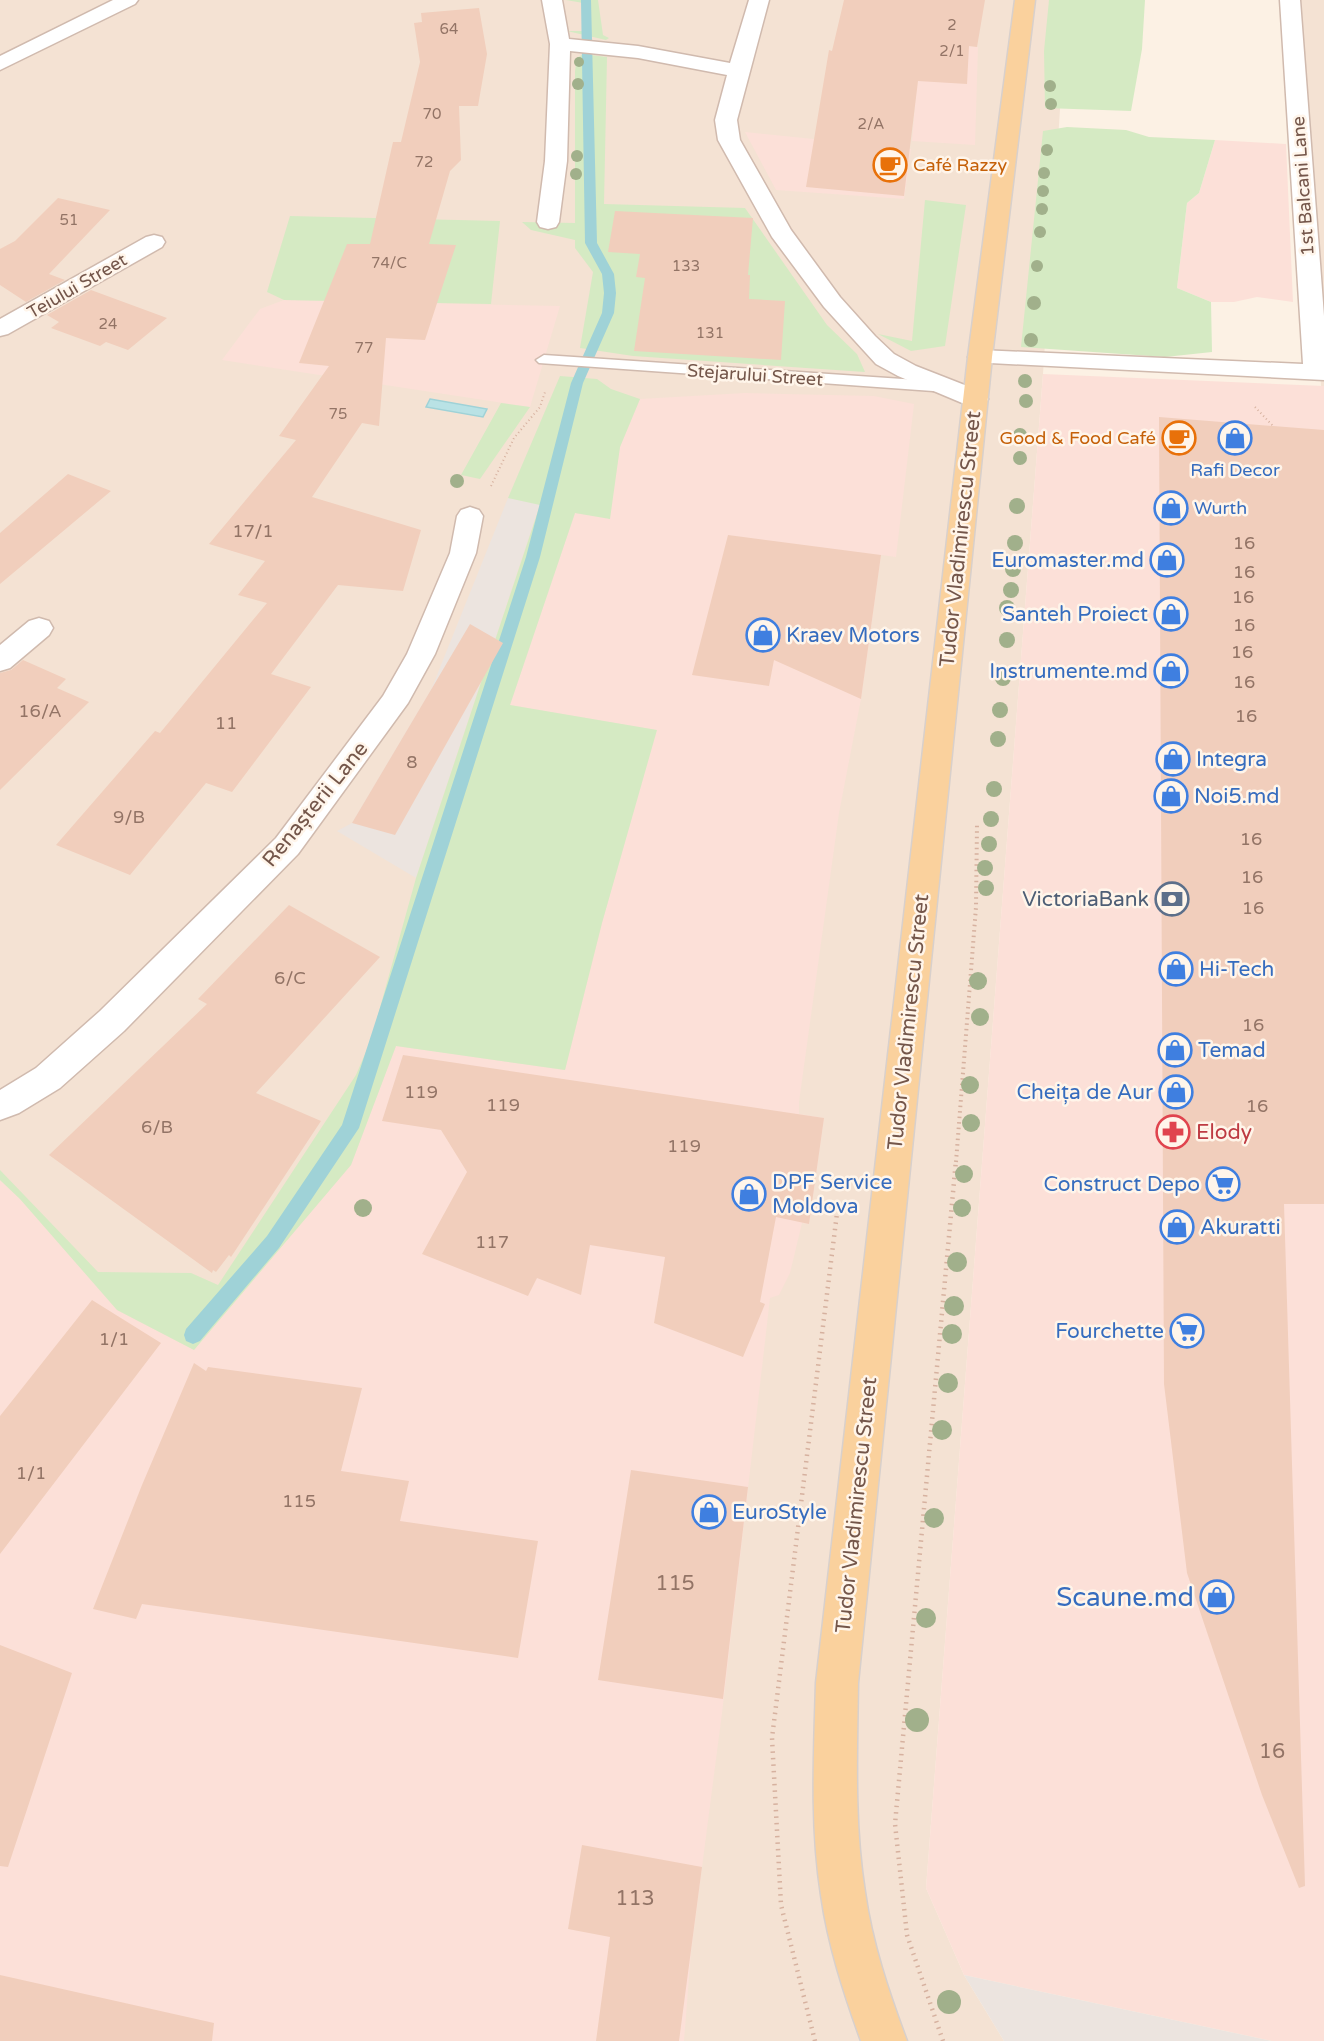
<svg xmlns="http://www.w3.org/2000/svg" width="1324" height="2041" font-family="'Varela Round',sans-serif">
  <rect width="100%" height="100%" fill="#fcf1e4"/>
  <!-- residential -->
  <path fill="#f4e2d3" d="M0 0H1067L1043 374 926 1888 964 1975 1004 2041H0Z
    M1301 0H1324V386H1321Z"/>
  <!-- commercial -->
  <path fill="#fce0d8" d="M948 44 978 47 975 145 912 141 919 55Z
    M745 132 911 149 904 199 776 190Z
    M1215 140 1286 144 1293 302 1257 297 1234 302H1211L1177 288 1187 203 1199 193Z
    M284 300 321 301 560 306 530 407 222 360 260 309Z
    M1043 374 1324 386V2041H1272L964 1975 926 1888Z
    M745 393 874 396 914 404 896 557 881 555 861 699 839 813 799 1102V1114L824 1118 809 1224 802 1223 790 1273 779 1295 770 1298 722 1713 691 1952 684 2041H0V1180L20 1199 117 1310 194 1350 351 1165 396 1046 565 1070 602 923 656 730 510 705 575 513 609 518 620 447 640 399Z"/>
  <!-- industrial -->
  <path fill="#ece4df" d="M508 498 540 504 416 878 337 831 352 823 431 690Z
    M964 1975 1272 2041H1004Z"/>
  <!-- green -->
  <path fill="#d5eac3" d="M566 0H598L603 35 609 38 606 40 567 31H584L583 3Z
    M1049 0H1145L1142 49 1131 111 1045 108 1044 51Z
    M583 54 607 57 604 204 745 208 827 325 857 354 865 372 633 356 580 348 593 272 575 248V240L531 230 522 222 575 223V71L577 58Z
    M1067 127 1126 130 1149 137 1215 140 1199 193 1187 203 1177 288 1211 302 1212 352 1165 357 1021 347 1043 131Z
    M925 200 966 205 945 346 911 351 878 334 912 341Z
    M290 216 500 221 491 304 284 300 267 292Z
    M560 376 597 379 611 389 640 399 620 447 610 519 575 513 510 705 657 730 602 923 565 1070 396 1046 351 1165 194 1350 117 1310 20 1199 0 1180V1170L98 1272 191 1273 218 1285 356 1075 371 1040 416 878 540 505 508 498Z
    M501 403 530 407 480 479 461 475Z"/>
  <!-- water -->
  <path fill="#b9e2e5" stroke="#9fd2d7" stroke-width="1.5" d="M430 399 487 409 483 417 426 407Z"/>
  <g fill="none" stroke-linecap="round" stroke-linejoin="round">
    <!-- stream -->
    <path fill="#9fd2d7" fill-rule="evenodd" d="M581 0H591L597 243 614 274 616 293 614 313 583 383 540 557 359 1128 279 1248 200 1341 193 1344 186 1341 184 1335 186 1329 267 1236 342 1125 526 557 571 383 602 313 604 293 602 274 585 243Z"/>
  </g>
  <!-- building -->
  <path fill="#f1cebc" d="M844 0H985L977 47 969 46 967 84 918 81 904 196 806 187 829 50 832 51Z
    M479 8 487 54 478 106H459L461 160 450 171 429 244 456 245 425 340 386 338 379 426 362 423 312 497 421 530 403 591 338 585 271 674 311 687 232 792 206 783 130 875 56 845 155 731 160 733 267 603 238 595 265 561 209 544 296 440 279 436 329 366 299 363 347 244H370L393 142H401L420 62 414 23 422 22 421 13Z
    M58 198 110 210 49 274 65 280 26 302 0 285V249L15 241Z
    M615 211 753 218 748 275H750L749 299 785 301 781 360 634 351 645 278 636 277 640 254 608 252Z
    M91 290 167 318 128 350 106 342 100 346 51 328 59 322 47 315Z
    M1159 417 1324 430V1204H1284L1305 1886 1299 1888 1262 1795 1187 1573 1164 1384Z
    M68 474 111 491 0 584V533Z
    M728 535 881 555 861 699 774 660 769 686 692 675Z
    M470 624 503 643 395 835 352 823Z
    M23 660 66 679 57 688 89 702 0 790V673L11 670Z
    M289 905 380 957 256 1093 321 1121 231 1257 229 1255 216 1272 213 1270 212 1273 49 1155 207 1004 198 999Z
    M403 1055 824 1118 809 1224 776 1217 760 1302 765 1304 743 1357 654 1323 665 1257 590 1245 581 1295 537 1278 528 1296 422 1254 467 1172 441 1130 382 1121Z
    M92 1300 161 1343 0 1554V1416Z
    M194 1363 206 1371 208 1367 362 1388 341 1471 409 1481 400 1521 538 1541 518 1658 142 1604 136 1619 93 1609 142 1485Z
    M631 1470 748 1487 723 1699 598 1680Z
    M0 1645 72 1673 8 1867 0 1866Z
    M582 1845 702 1867 679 2041H596L610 1937 568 1929Z
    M0 1975 214 2023 212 2041H0Z"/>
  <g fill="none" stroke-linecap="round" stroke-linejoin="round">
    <!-- lane casing -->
    <g stroke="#d0baae" stroke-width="3">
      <path id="lane" d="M544 355 947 382 955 387 947 392 539 363 536 360Z"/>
    </g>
    <!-- street casing -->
    <g stroke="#d0baae" stroke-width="3">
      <path id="street" d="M113 0H138L135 4 0 70V56Z
        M542 0H562L569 39 638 46 730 63 749 0H769L737 120 740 140 791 230 840 297 875 336 894 354 916 366 985 393 988 399 985 405 976 407 967 405 898 376 876 364 824 307 772 237 718 140 715 120 727 75 638 58 570 51 567 161 559 222 556 227 548 229 540 227 537 222 545 161 550 44Z
        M1280 0H1300L1324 316V380L971 362 968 357 971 352 980 350 1303 364Z
        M154 235 162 237 165 242 162 247 8 334 0 336V319L146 237Z
        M470 507 479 510 483 516 476 553 435 654 408 703 298 854 124 1031 60 1088 19 1113 0 1120V1090L36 1068 100 1011 276 838 383 696 407 654 450 553 457 516 461 510Z
        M39 618 49 621 53 628 49 635 10 668 0 671V645L29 621Z"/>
    </g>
    <!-- primary casing -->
    <g stroke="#d8d0cc" stroke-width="3">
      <path id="primary" d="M1015 0H1035L992 357 858 1683C857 1753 854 1823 865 1892 872 1943 889 1993 907 2041H861C844 1994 828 1945 821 1895 810 1825 814 1753 816 1683L968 357Z"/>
    </g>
    <!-- path-far2 -->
    <path stroke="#d6b19f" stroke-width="2" stroke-dasharray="1 3" stroke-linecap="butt" d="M1255 407 1273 426
      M491 486 514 438 540 407 545 392"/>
    <!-- path-far1 -->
    <path stroke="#d6b19f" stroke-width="4" stroke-dasharray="1.5 4" stroke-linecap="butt" d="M956 1162 976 907 977 825"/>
    <!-- path -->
    <path stroke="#d6b19f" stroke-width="4.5" stroke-dasharray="1.5 5" stroke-linecap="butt" d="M815 2041 781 1905 772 1738 838 1205
      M943 2041 907 1935 895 1824 956 1160"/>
    <!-- lane -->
    <use href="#lane" fill="#fff" fill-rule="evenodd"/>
    <!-- street -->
    <use href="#street" fill="#fff" fill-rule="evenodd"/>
    <!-- primary -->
    <use href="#primary" fill="#fad19d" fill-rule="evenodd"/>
  </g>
  <!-- trees -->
  <g fill="#a1b08b">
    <circle cx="579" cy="62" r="5"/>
    <circle cx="578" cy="84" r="6"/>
    <circle cx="1050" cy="86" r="6"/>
    <circle cx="1051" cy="104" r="6"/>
    <circle cx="1047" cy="150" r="6"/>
    <circle cx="577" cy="156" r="6"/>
    <circle cx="1044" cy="173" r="6"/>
    <circle cx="576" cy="174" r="6"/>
    <circle cx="1043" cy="191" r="6"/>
    <circle cx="1042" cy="209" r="6"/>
    <circle cx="1040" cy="232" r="6"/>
    <circle cx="1037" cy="266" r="6"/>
    <circle cx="1034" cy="303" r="7"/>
    <circle cx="1031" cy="340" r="7"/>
    <circle cx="1025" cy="381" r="7"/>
    <circle cx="1026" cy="401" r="7"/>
    <circle cx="1020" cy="435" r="7"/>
    <circle cx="1020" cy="458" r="7"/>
    <circle cx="457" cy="481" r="7"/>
    <circle cx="1017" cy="506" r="8"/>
    <circle cx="1015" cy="543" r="8"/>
    <circle cx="1013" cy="569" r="8"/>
    <circle cx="1011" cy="590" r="8"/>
    <circle cx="1007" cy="608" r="8"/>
    <circle cx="1007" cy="640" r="8"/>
    <circle cx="1003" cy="678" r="8"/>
    <circle cx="1000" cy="710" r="8"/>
    <circle cx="998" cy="739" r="8"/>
    <circle cx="994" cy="789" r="8"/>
    <circle cx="991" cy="819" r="8"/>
    <circle cx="989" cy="844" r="8"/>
    <circle cx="985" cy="868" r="8"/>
    <circle cx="986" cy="888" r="8"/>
    <circle cx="978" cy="981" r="9"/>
    <circle cx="980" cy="1017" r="9"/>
    <circle cx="970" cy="1085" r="9"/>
    <circle cx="971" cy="1123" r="9"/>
    <circle cx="964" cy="1174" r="9"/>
    <circle cx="363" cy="1208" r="9"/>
    <circle cx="962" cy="1208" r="9"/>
    <circle cx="957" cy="1262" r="10"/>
    <circle cx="954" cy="1306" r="10"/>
    <circle cx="952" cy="1334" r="10"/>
    <circle cx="948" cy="1383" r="10"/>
    <circle cx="942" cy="1430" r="10"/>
    <circle cx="934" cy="1518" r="10"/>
    <circle cx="926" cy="1618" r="10"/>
    <circle cx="917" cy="1720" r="12"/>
    <circle cx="949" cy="2002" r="12"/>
  </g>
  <!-- icons -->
  <defs>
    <g id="cafe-ring" transform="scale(1.725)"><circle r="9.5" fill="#fff5ea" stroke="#e8710a" stroke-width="1.5"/><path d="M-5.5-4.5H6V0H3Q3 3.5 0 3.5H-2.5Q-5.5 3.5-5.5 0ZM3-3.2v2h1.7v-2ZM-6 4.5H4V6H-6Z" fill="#e8710a"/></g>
    <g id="shop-ring" transform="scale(1.725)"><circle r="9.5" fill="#fff5ea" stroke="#3f7fe0" stroke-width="1.5"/><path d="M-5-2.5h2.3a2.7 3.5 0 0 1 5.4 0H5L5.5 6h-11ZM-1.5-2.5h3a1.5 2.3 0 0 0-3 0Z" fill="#3f7fe0"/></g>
    <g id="bank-ring" transform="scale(1.725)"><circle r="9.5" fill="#fff5ea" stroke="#5c6f8a" stroke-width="1.5"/><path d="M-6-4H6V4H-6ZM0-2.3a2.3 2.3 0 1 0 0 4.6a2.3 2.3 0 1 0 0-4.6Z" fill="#5c6f8a"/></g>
    <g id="pharmacy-ring" transform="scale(1.725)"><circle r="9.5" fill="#fff5ea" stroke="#e0444e" stroke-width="1.5"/><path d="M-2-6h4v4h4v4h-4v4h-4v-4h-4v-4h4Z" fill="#e0444e"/></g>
    <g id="supermarket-ring" transform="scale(1.725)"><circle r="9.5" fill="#fff5ea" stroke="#3f7fe0" stroke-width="1.5"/><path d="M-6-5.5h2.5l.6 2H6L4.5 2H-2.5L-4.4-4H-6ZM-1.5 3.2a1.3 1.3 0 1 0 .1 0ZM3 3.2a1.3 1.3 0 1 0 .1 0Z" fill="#3f7fe0"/></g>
  </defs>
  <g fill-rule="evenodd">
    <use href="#cafe-ring" x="890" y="165"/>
    <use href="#cafe-ring" x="1179" y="438"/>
    <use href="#shop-ring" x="1235" y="438"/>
    <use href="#shop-ring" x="1171" y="508"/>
    <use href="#shop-ring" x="1167" y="560"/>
    <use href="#shop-ring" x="1171" y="614"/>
    <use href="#shop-ring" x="763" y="635"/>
    <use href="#shop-ring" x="1171" y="671"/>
    <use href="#shop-ring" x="1173" y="759"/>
    <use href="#shop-ring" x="1171" y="796"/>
    <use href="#bank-ring" x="1172" y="899"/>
    <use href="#shop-ring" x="1176" y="969"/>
    <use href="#shop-ring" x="1175" y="1050"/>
    <use href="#shop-ring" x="1176" y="1092"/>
    <use href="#pharmacy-ring" x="1173" y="1132"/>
    <use href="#supermarket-ring" x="1223" y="1184"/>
    <use href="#shop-ring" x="749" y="1194"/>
    <use href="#shop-ring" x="1177" y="1227"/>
    <use href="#supermarket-ring" x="1187" y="1331"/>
    <use href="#shop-ring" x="709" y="1512"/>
    <use href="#shop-ring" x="1217" y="1597"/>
  </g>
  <g text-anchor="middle" stroke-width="5" stroke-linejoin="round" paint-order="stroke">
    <!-- far-number labels -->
    <g font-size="15" fill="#937466">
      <text x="952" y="30">2</text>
      <text x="449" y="34">64</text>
      <text x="952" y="56">2/1</text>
      <text x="432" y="119">70</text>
      <text x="871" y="129">2/A</text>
      <text x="424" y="167">72</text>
      <text x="69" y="225">51</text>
      <text x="389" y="268">74/C</text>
      <text x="686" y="271">133</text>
      <text x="108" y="329">24</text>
      <text x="710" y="338">131</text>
      <text x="364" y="353">77</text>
      <text x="338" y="419">75</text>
    </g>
    <!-- far-food labels -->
    <g font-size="18" fill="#c56008" stroke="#fff5ea" text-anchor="start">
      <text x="913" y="171">Café Razzy</text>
      <text x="1156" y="444" text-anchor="end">Good &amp; Food Café</text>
    </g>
    <!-- far-street labels -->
    <g font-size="18" fill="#74564a" stroke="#fff5ea">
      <text transform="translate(1303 186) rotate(-94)" y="6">1st Balcani Lane</text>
      <text transform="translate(77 286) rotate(-30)" y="6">Teiului Street</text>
      <text transform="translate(755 375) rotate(4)" y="6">Stejarului Street</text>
    </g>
    <!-- far-shop labels -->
    <g font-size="18" fill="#366cbe" stroke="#fff5ea">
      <text x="1235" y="476">Rafi Decor</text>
      <text x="1194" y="514" text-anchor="start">Wurth</text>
    </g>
    <!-- number labels -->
    <g font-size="18" fill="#937466">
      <text x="253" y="537">17/1</text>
      <text x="1244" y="549">16</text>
      <text x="1244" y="578">16</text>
      <text x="1243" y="603">16</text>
      <text x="1244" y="631">16</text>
      <text x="1242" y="658">16</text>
      <text x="1244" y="688">16</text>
      <text x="40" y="717">16/A</text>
      <text x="1246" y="722">16</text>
      <text x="226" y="729">11</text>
      <text x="412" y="768">8</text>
      <text x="129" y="823">9/B</text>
      <text x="1251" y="845">16</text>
      <text x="1252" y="883">16</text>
      <text x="1253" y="914">16</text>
      <text x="290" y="984">6/C</text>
      <text x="1253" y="1031">16</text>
      <text x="421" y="1098">119</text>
      <text x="503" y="1111">119</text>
      <text x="1257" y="1112">16</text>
      <text x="157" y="1133">6/B</text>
      <text x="684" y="1152">119</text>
      <text x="492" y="1248">117</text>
      <text x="114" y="1345">1/1</text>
      <text x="31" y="1479">1/1</text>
      <text x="299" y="1507">115</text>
    </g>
    <!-- street labels -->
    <g font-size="21" fill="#74564a" stroke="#fff5ea">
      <text transform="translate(960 539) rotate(-84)" y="7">Tudor Vladimirescu Street</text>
      <text transform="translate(315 804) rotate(-51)" y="7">Renașterii Lane</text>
      <text transform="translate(908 1022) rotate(-84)" y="7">Tudor Vladimirescu Street</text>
      <text transform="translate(856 1505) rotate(-84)" y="7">Tudor Vladimirescu Street</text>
    </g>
    <!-- shop labels -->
    <g font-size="21" fill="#366cbe" stroke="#fff5ea" text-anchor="start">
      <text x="1144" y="567" text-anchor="end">Euromaster.md</text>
      <text x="1148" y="621" text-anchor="end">Santeh Proiect</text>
      <text x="786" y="642">Kraev Motors</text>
      <text x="1148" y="678" text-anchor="end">Instrumente.md</text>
      <text x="1196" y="766">Integra</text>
      <text x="1194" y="803">Noi5.md</text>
      <text x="1199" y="976">Hi-Tech</text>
      <text x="1198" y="1057">Temad</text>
      <text x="1153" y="1099" text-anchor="end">Cheița de Aur</text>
      <text x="772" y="1189">DPF Service<tspan x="772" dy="24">Moldova</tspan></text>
      <text x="1200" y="1191" text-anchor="end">Construct Depo</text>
      <text x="1200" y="1234">Akuratti</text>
      <text x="1164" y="1338" text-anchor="end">Fourchette</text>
      <text x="732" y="1519">EuroStyle</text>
    </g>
    <!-- service labels -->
    <g font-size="21" fill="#4e5e75" stroke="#fff5ea" text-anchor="end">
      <text x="1149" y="906">VictoriaBank</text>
    </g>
    <!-- health labels -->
    <g font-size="21" fill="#be3a42" stroke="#fff5ea" text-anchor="start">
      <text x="1196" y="1139">Elody</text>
    </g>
    <!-- near-number labels -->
    <g font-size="21" fill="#937466">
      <text x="675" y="1590">115</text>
      <text x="1272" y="1758">16</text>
      <text x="635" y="1905">113</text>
    </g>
    <!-- near-shop labels -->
    <g font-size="26" fill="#366cbe" stroke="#fff5ea" text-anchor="end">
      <text x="1194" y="1606">Scaune.md</text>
    </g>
  </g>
</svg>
